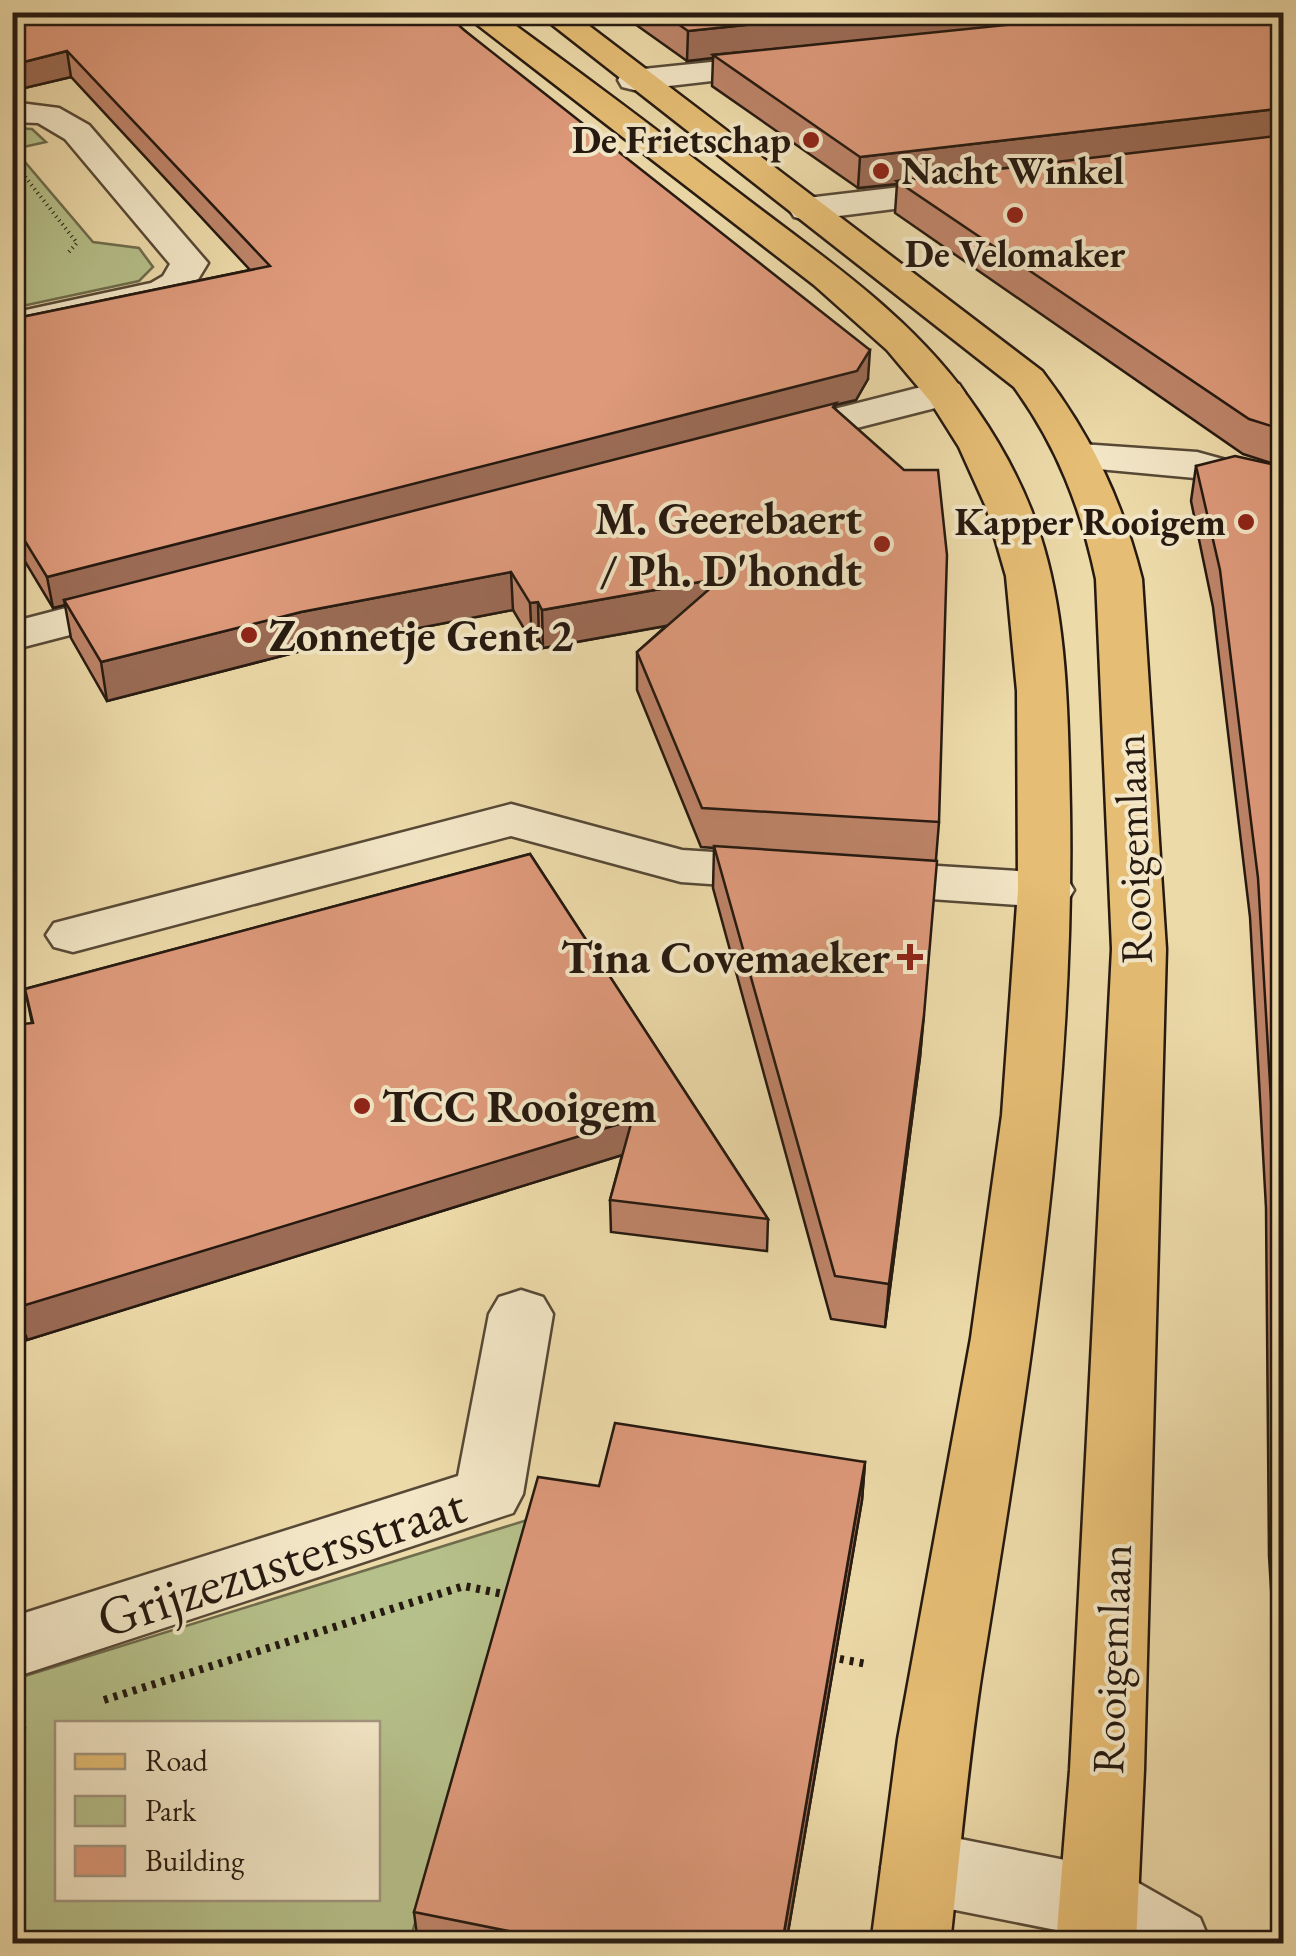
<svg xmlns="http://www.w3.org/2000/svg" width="1296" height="1956" font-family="'EB Garamond',serif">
  <rect width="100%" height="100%" fill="#eddaa9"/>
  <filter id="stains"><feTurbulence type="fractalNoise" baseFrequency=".002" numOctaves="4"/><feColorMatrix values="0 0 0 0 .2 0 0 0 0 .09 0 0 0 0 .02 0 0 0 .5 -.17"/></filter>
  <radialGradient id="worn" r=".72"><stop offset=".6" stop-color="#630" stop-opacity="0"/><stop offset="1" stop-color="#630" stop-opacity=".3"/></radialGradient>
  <!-- green -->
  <path fill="#b6c08a" stroke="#6e6c4d" stroke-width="2.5" fill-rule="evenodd" d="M13 128 32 129 46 142 14 149 93 242 139 248 153 267 139 281 13 308Z
    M537 1517 409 1943H13L12 1680ZM58 1724H378V1898H58Z"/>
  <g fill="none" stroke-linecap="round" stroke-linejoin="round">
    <!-- minor casing -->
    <g stroke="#574936" stroke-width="5">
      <path id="minor" d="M788 54 799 57 804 64 799 71 634 90 622 87 618 80 622 73 634 70Z
        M12 102 59 108 89 125 208 263 191 291 176 300 12 337V313L151 283 163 276 170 264 65 139 38 123 12 122Z
        M968 179 981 182 986 190 981 198 807 220 794 217 789 209 794 201 807 198Z
        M945 381 959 384 965 393 959 402 774 449 759 446 753 437 759 428Z
        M1081 444 1197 452 1284 476V502L1195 478 1066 466 1060 457 1066 448Z
        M139 589 155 593 162 603 155 613 12 650V622Z
        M511 804 682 850 1048 873 1067 878 1074 890 1067 902 1048 907 681 882 511 836 73 952 54 947 46 935 54 923Z
        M521 1290 543 1297 553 1314 523 1494 513 1513 12 1678V1617L458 1476 489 1314 499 1297Z
        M920 1831 1100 1867 1128 1877 1200 1918 1211 1944H1098L1086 1936 920 1903 893 1892 881 1867 893 1842Z"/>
    </g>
    <!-- major casing -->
    <g stroke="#251910" stroke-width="5">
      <path id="major" d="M461 12H497C580 72 662 134 743 196 828 261 917 320 977 410 1006 452 1030 498 1044 548 1068 631 1068 723 1070 809 1075 1100 1028 1385 982 1671 968 1761 960 1853 950 1944H871L898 1739 971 1338 1002 1115 1018 890 1017 691 1006 576 986 507 959 447 930 401 887 350 814 285Z
        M536 12H571L1042 371C1091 435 1122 500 1142 579L1166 949 1144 1770 1136 1944H1056L1070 1770 1112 949 1096 579C1081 508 1057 446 1014 387Z"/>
    </g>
    <!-- path-far1 -->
    <path stroke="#251910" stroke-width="4" stroke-dasharray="1 4" stroke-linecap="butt" d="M19 169 77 243 68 253"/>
    <!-- path -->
    <path stroke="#251910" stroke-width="8" stroke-dasharray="4 6" stroke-linecap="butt" d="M830 1657 867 1664
      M104 1700 464 1586 513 1596
      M12 1729 30 1723"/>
    <!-- minor -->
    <use href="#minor" fill="#f3e7c7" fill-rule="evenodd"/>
    <!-- major -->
    <use href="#major" fill="#e6bd74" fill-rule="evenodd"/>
  </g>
  <!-- wall -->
  <path fill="#be8469" stroke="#251910" stroke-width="2.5" d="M12 12 464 30 868 379 856 400 835 405V409L939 822 920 1057 885 1327 831 1319 713 888 714 848 701 847 637 690V652L666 626 543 648 539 640 532 642 513 610 305 650 107 701 71 638 65 605 53 608 12 540V319L250 270 71 77 12 91Z
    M618 12H1284V467L1243 454 895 213 897 184 858 188 712 86 713 58 687 61Z
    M1196 466 1284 467V1638L1274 1637 1269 1556 1266 1208 1250 917 1213 607 1191 501Z
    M530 854 768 1219 767 1251 611 1232 610 1200 622 1155 27 1340 32 1023 25 989Z
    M865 1462 862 1500 786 1944H418L414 1912 599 1486Z"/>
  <!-- shaded-wall -->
  <path fill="#9b6b55" stroke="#251910" stroke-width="2.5" d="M871 12H1157L713 55V58L687 61 688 31Z
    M67 51 71 77 12 91V65Z
    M1284 108V138L897 181V184L858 188 860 157Z
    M870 350 868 379 856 400 835 405 834 439 64 600 65 605 53 608 47 577Z
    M511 572 513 610 305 650 107 701 101 662 301 612Z
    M722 578 721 616 543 648 542 610Z
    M538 602 539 640 532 642 530 603Z
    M924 1015 920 1057 885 1327 889 1284Z
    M632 1120V1152L27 1340 26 1336 12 1340V1305Z
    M865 1462 862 1500 786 1944H782Z"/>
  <!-- building -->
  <path fill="#dd997a" stroke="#251910" stroke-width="2.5" d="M12 12H445L464 30 870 350 857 371 47 577 12 520V319L270 266 67 51 12 65Z
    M661 12H871L688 31Z
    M1132 12H1284V108L860 157 713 55Z
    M1284 135V430L1249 419 897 181Z
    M836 403 833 407 904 470H938L947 555 939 822 702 808 637 652 722 578 542 610 538 602 530 603 511 572 301 612 101 662 64 600Z
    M1235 456 1284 467V1574L1279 1516 1275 1168 1258 878 1220 570 1196 466Z
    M714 846 937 861 924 1015 889 1284 835 1276Z
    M530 854 768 1219 610 1200 632 1120 19 1307 18 1304 12 1305V1025L33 1023 25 989Z
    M615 1423 865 1462 782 1944H531L533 1936 414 1912 538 1477 599 1486Z"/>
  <!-- markers -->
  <g fill="#8f2418" stroke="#f3e7c7" stroke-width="4">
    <circle cx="811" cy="140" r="10"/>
    <circle cx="881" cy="171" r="10"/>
    <circle cx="1015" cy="215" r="10"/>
    <circle cx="1246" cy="522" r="10"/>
    <circle cx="882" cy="544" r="10"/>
    <circle cx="249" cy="635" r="10"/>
    <path d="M905 942h10v10h10v10h-10v10h-10v-10h-10v-10h10z"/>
    <circle cx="362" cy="1106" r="10"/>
  </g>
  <g text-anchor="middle" stroke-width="8" stroke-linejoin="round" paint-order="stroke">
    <!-- far-poi labels -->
    <g font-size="38" font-weight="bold" fill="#251910" stroke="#f3e7c7" text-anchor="end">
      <text x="791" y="153">De Frietschap</text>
      <text x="901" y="184" text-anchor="start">Nacht Winkel</text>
      <text x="1015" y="267" text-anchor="middle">De Velomaker</text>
      <text x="1226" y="535">Kapper Rooigem</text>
    </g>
    <!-- poi labels -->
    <g font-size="45" font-weight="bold" fill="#251910" stroke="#f3e7c7" text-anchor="end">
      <text x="862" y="534">M. Geerebaert<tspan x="862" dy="52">/ Ph. D'hondt</tspan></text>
      <text x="269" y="651" text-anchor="start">Zonnetje Gent 2</text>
      <text x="890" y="973">Tina Covemaeker</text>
      <text x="382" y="1122" text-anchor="start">TCC Rooigem</text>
    </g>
    <!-- street labels -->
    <g font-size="45" fill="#251910" stroke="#f3e7c7">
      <text transform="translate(1132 849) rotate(-92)" y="16">Rooigemlaan</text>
      <text transform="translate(1111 1659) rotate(-88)" y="16">Rooigemlaan</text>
    </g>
    <!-- near-street labels -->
    <g font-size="55" fill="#251910" stroke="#f3e7c7">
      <text transform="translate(281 1561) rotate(-18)" y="19">Grijzezustersstraat</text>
    </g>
  </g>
  <!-- margin -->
  <rect width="1296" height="1956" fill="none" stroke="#eddaa9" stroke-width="50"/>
  <rect x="15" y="15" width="1266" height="1926" fill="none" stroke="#251910" stroke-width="5"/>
  <rect x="25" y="25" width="1246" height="1906" fill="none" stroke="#251910" stroke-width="2.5"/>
  <!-- legend -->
  <rect x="55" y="1721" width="325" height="180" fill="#f3e7c7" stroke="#a1957e" stroke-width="2.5"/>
  <rect x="75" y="1754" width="50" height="15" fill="#e6bd74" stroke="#a1957e" stroke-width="2.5"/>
  <text x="145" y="1771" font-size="30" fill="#251910">Road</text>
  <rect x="75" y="1796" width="50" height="30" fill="#b6c08a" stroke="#a1957e" stroke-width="2.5"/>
  <text x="145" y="1821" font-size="30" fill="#251910">Park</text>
  <rect x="75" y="1846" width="50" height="30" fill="#dd997a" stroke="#a1957e" stroke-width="2.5"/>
  <text x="145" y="1871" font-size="30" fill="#251910">Building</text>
  <rect width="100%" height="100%" filter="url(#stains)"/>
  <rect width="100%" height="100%" fill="url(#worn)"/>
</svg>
